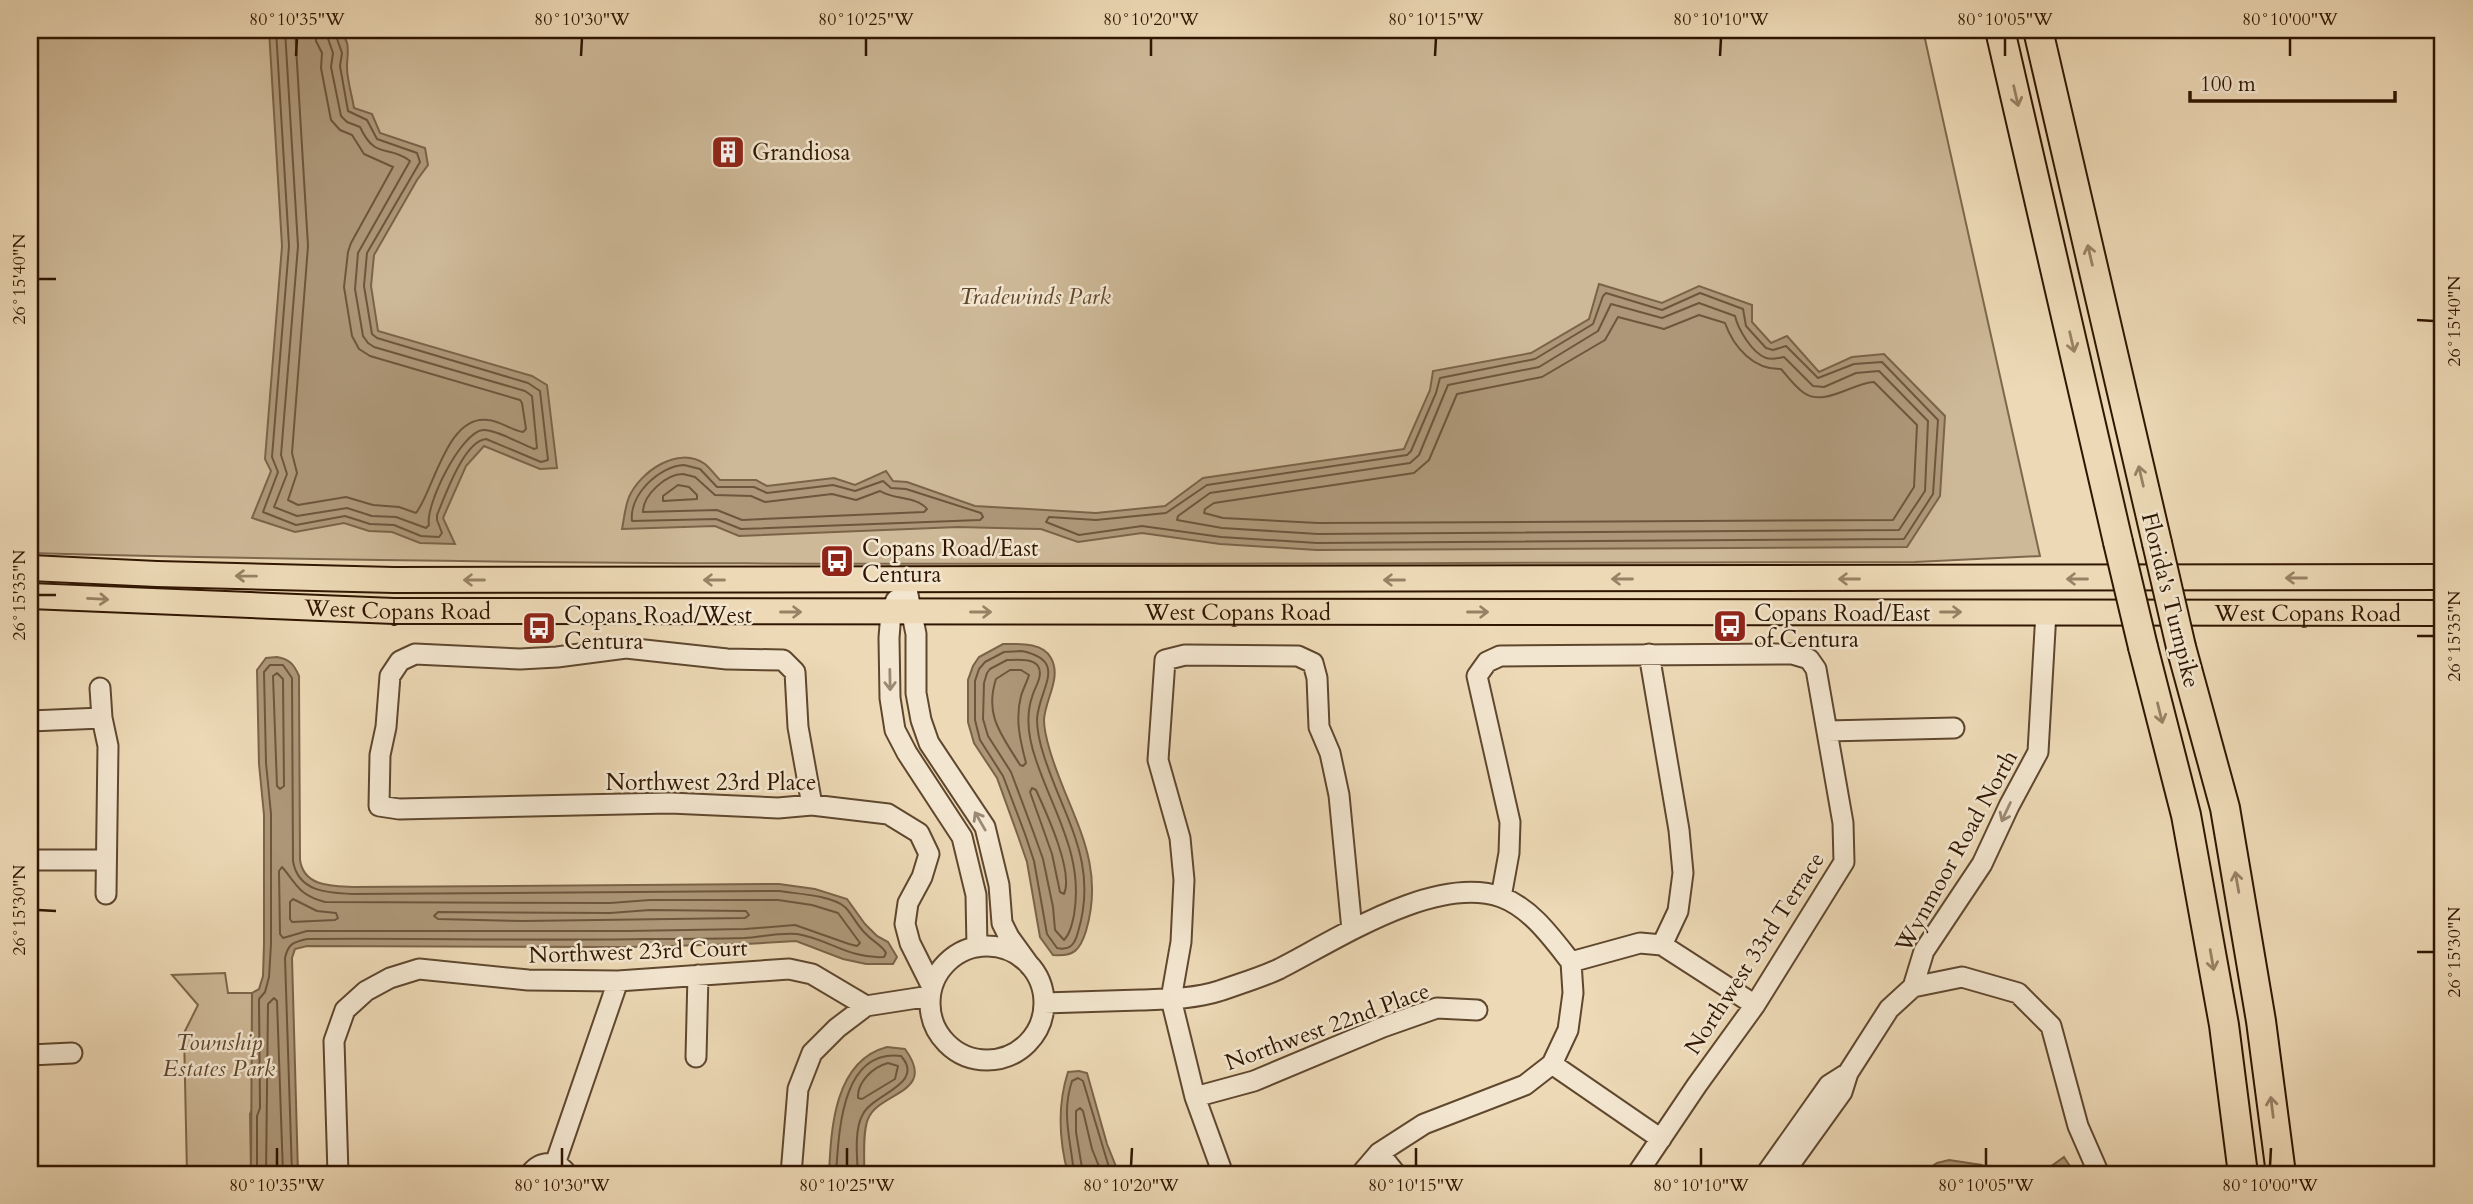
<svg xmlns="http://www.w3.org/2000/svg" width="2473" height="1204" font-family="Cardo,serif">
  <rect width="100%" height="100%" fill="#edd9b6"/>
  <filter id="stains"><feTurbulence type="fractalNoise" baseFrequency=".00286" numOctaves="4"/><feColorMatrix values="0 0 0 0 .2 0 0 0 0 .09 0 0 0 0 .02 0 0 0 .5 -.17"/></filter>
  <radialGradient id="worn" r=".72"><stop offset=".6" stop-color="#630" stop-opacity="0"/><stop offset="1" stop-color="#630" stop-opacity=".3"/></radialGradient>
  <!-- green -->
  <path fill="#cdb897" stroke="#7e674c" stroke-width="2" d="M30 30H1923L2040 556 1915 562C1287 562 658 570 30 553Z
    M225 973 228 993H252L253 1108 250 1114 251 1174H187L184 1033 198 1005 172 975Z"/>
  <!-- water -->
  <path fill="#ad9778" stroke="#7b6348" stroke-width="2" d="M269 30H338C352 42 347 52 347 67 347 80 352 95 354 108L372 114 380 133 425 148 428 165 417 180 374 255 371 286 378 331 532 376 547 385 557 468 540 469 484 446 466 466 443 518 455 544 420 543 392 532 369 531 344 523 295 532 252 518 271 471 265 459 282 246Z
    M1599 284 1662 303 1699 286 1752 305V322L1771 343 1787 336 1819 372 1852 357 1884 354 1945 416 1940 496 1907 547 1317 550 1220 544 1142 533 1078 542 1041 529 958 527 739 536 715 526 622 529C624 519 625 507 629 497 640 472 678 445 705 464 710 468 715 475 720 480H756L767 486 834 478 855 485 886 471 893 481 907 482 975 506 1096 513 1165 506 1203 478 1404 449 1430 390 1433 371 1531 353 1589 319Z
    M1003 644C1018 644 1043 642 1051 658 1062 678 1045 699 1044 720 1044 731 1047 741 1050 751 1069 815 1107 860 1086 931 1080 950 1074 957 1053 955L1040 937 1027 862 1018 836 997 778 974 743 968 722V680L973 666 979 657Z
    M277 657C289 659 294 664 299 676L300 860C304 887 332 886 353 887L779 884 815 889 847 899 865 924 877 936 888 942 897 957 893 964H866L843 959 796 941 746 944 628 947 307 946 295 949 292 958 298 1174H251L252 993 259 989 263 976 264 944V815L259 764 257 670 266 658Z
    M887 1047 905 1049C938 1094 879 1091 868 1119 862 1134 865 1158 864 1174H829C831 1129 834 1061 887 1047Z
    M1079 1071 1087 1073 1107 1144 1119 1174H1068C1059 1140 1057 1106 1068 1072Z
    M2064 1157 2075 1174H2033L2043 1172Z
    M1949 1160 1982 1165 1988 1170 2002 1174H1921L1937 1163Z"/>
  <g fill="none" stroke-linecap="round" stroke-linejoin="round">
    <!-- shore -->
    <path stroke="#6e563c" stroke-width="2" d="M276 30 289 246 272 457 278 472 263 512 296 525 345 516 370 524 394 525 421 536 439 537 442 533 437 520V515C445 496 464 441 486 439L541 462 548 460 540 391 528 383 377 338 372 334 364 286 367 253 420 162 417 153 377 139 367 120 348 111 340 66 342 53 334 30
      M285 30 298 246 281 455 287 474 274 507 297 516 347 508 372 516 396 517 426 528 429 525C425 505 461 432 483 430 495 429 521 444 534 449L537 448 532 396 525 391 374 347 368 343 363 336 355 289 358 253 410 161C388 144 376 161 360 127L347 122 341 116 331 67 333 53 325 30
      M295 30 308 246 292 453 297 473 288 500 298 505 346 497 373 505 399 507 416 513C434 490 447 414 488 420 500 421 511 430 523 432L526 429 522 403 520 400 370 356 359 349 352 336 344 287 348 252 351 243 393 167 364 154 352 135 340 130 331 120 321 68 322 53 316 41 315 30
      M1606 293 1662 310 1700 293 1743 309 1746 326 1766 348 1773 350 1786 346 1818 378 1854 364 1882 362 1938 420 1933 494 1904 539 1317 543 1221 537 1142 526 1079 535 1046 522 1049 517 1096 520 1166 513 1207 485 1407 455 1411 451 1436 393 1440 378 1535 359 1593 324 1603 296Z
      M1699 303 1735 316C1738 329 1752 353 1766 358 1772 360 1778 358 1784 357L1813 386 1824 387 1856 373 1879 371 1928 421 1925 491 1899 530 1318 534 1222 528 1177 520 1178 516 1210 493 1410 463 1419 455 1448 385 1539 367 1598 331 1611 304 1662 318Z
      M1699 315 1725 323C1734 348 1754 370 1781 369 1788 377 1795 387 1804 393 1825 407 1852 383 1874 382L1917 425 1914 487 1893 520 1318 523 1223 518 1204 513 1205 509 1214 503 1414 473 1429 460 1457 394 1542 377 1605 340 1618 317 1664 329Z
      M684 465 700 469 717 487H754L767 493 833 485 855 491 883 481 891 488 906 489 981 513 983 517 980 520 741 529 716 519 632 521C629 495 659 466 684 465Z
      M683 474 695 477 715 495 751 496 765 502 832 494 856 500 880 491C894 500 917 496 927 509L924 512 742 520 717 510 643 512C643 495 666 474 683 474Z
      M678 485 689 487 697 495V499L663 501V496Z
      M1022 651C1069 661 1039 688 1037 719 1037 732 1040 744 1044 756 1064 819 1099 862 1078 932 1075 944 1070 951 1057 948L1047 934 1034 861 1025 834 1003 776 980 740 975 720V681L979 669 985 662 1004 652Z
      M1007 660C1015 660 1033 658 1038 666 1044 676 1034 688 1032 697 1025 718 1029 740 1036 760 1054 814 1084 856 1074 915 1072 924 1070 934 1064 940L1055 930 1053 907 1043 859 1033 831 1011 772 988 736 983 719 984 683 987 673 990 669Z
      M1010 670H1021L1029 675C1027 682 1023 689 1021 696 1015 719 1020 740 1026 763L1023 766 1020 765C1002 735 984 716 996 679Z
      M277 673 283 679 284 786 280 789 277 786 273 676Z
      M1032 788 1036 790C1046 812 1074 872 1064 894L1060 892 1052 854 1030 792Z
      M282 867C297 884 298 895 325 902L610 903 650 900H778L812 905 838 913 860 943 857 946 849 944 795 925 745 929 628 931H307L283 938 280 934 279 871Z
      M293 899 317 911 336 913 338 918 335 920 292 922 290 919V902Z
      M650 910 746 911 749 915 745 918 523 921 438 919 434 916 438 912 610 913Z
      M888 1063 898 1066 895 1079 862 1099 858 1098C857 1082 873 1067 888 1063Z
      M257 1174V1116L260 1108 259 999 265 992 269 977 271 944V814L266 763 264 672 270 665H283L292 678 293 861C298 892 328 893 353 894L779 891C797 894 831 895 845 907 853 915 857 926 866 934 872 941 882 945 886 953L884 957C849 959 829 939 797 934 781 932 761 937 744 938 711 939 677 939 643 939 531 941 419 938 307 939 293 942 288 944 285 958L292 1174
      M266 1174 268 1004 274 998 277 1001 283 1174
      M836 1174C839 1132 841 1049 901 1056 926 1084 873 1094 863 1114 854 1129 857 1157 858 1174
      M1074 1174C1071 1141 1061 1114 1072 1081L1078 1078 1083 1081 1111 1174
      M1083 1174 1076 1132V1111L1080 1108 1083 1111 1092 1149 1102 1174"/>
    <!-- minor casing -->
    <g stroke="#5f472e" stroke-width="23">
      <path id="minor" d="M905 580 916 634V693L921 720 929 743 985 827 999 885 1002 923 1009 937 1030 966
        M896 600 891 612 889 638 890 698 895 730 907 753 962 837 976 895 977 947
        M1649 654 1679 830 1683 873 1678 911 1662 945
        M100 688 102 718 108 746 106 894
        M30 721 102 718
        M1827 731 1954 728
        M812 805 798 727 795 672 783 660 727 659 626 648 557 657 520 659 415 654 400 661 390 676 386 727 380 755 379 806 399 809 670 803 778 808 812 805 888 814 919 833 929 854 922 877 908 903 905 924 910 943 932 987
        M30 860H106
        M1501 897 1509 853 1510 822 1477 676 1487 662 1500 656 1792 654 1809 659 1816 669 1843 823 1844 862 1755 1005 1697 1085 1637 1174
        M930 1003a57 57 0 1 1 114 0a57 57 0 1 1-114 0Z
        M1913 987 1924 951 1982 864 2009 806 2038 752 2046 612
        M1044 1003C1076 1002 1108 1001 1140 1000 1166 999 1194 999 1219 991 1239 984 1260 978 1279 969 1336 940 1435 874 1501 897 1531 908 1552 938 1571 962L1640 943 1662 945 1755 1005
        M30 1055 72 1053
        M696 1057 698 975
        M1552 1064 1661 1139
        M1195 1097 1254 1081 1383 1027 1437 1008 1477 1010
        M1379 1153 1396 1174
        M555 1164 618 981
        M338 1174 334 1041 345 1010 366 991 390 978 419 969 528 980 618 981 789 969 812 974 866 1006
        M530 1174C541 1160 557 1160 567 1174
        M791 1174 798 1089 812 1053 837 1028 866 1006 930 996
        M1223 1174 1195 1097 1171 999 1181 942 1184 880 1180 838 1158 760 1165 660 1185 655 1298 656 1313 663 1317 678 1319 727 1330 753 1339 795 1352 930
        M1361 1174 1379 1153 1424 1124 1525 1085 1552 1064 1568 1030 1573 993 1571 962
        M1766 1174 1829 1085 1848 1073
        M1783 1174 1842 1092 1848 1073 1889 1009 1913 987 1962 977 2018 993 2051 1026 2078 1126 2099 1174"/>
    </g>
    <!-- major casing -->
    <g stroke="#301600" stroke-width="28">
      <g id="major">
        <path d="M30 568 157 574 394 580 2443 577"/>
        <path id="s1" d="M30 596 394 611 2443 613"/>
      </g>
    </g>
    <!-- highway casing -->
    <g stroke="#301600" stroke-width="32">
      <path id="highway" d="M2000 30 2118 542
        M2038 30 2157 543
        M2143 647 2186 815 2224 1025 2243 1174
        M2181 647 2225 808 2261 1021 2281 1174"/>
    </g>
    <!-- minor -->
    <use href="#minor" stroke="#f3e6d0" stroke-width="19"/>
    <!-- major -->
    <use href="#major" stroke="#edd9b6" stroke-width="24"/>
    <!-- highway -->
    <use href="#highway" stroke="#edd9b6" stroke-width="28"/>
    <!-- highway-bridge casing -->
    <g stroke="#301600" stroke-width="32" stroke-linecap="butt">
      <path id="highway-bridge" d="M2118 542 2143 647
        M2157 543 2181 647"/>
    </g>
    <!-- highway-bridge -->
    <use href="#highway-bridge" stroke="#edd9b6" stroke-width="28"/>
  </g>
  <!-- one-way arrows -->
  <defs><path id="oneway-shaft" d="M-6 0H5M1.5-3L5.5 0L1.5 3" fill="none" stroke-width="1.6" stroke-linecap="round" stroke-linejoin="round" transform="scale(1.75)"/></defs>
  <g stroke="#988164">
    <use href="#oneway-shaft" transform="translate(2016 96) rotate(77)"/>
    <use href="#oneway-shaft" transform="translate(2090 255) rotate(-103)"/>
    <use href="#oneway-shaft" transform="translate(2072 342) rotate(77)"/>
    <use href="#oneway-shaft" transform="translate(2141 476) rotate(-103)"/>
    <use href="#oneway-shaft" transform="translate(246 576) rotate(-179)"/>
    <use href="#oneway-shaft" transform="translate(2296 578) rotate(180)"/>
    <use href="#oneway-shaft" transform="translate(1622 579) rotate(180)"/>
    <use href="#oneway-shaft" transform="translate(1849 579) rotate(180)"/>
    <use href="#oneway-shaft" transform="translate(2077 579) rotate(180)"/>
    <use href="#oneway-shaft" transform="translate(474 580) rotate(180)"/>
    <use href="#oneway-shaft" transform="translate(714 580) rotate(180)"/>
    <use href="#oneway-shaft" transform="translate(1394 580) rotate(180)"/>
    <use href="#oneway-shaft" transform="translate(98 599) rotate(3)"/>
    <use href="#oneway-shaft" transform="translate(791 612)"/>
    <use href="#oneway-shaft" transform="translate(981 612)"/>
    <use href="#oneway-shaft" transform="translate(1478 612)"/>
    <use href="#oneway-shaft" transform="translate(1951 612)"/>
    <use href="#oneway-shaft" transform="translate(2160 713) rotate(76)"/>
    <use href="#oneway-shaft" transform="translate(2237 882) rotate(-100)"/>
    <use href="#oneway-shaft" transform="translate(2212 960) rotate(80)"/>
    <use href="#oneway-shaft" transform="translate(2272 1107) rotate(-97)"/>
  </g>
  <g stroke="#9b8872">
    <use href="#oneway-shaft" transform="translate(890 680) rotate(89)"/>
    <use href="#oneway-shaft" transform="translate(2006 812) rotate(115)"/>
    <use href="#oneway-shaft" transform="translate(980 821) rotate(-120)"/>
  </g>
  <!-- ticks -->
  <path fill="none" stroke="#301600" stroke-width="2.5" d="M296 56 297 38M581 56 582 38M866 56V38M1151 56V38M1435 56 1436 38M1720 56 1721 38M2005 56V38M2290 56V38M38 279H56M2417 320 2434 321M38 595H56M2417 636H2434M38 910 56 911M2417 952H2434M277 1166V1148M562 1166V1148M847 1166V1148M1131 1166 1132 1148M1416 1166V1148M1701 1166V1148M1986 1166V1148M2270 1166 2271 1148"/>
  <!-- icons -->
  <defs>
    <g id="building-square" transform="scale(1.75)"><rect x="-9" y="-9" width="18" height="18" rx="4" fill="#8f2418" stroke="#f3e6d0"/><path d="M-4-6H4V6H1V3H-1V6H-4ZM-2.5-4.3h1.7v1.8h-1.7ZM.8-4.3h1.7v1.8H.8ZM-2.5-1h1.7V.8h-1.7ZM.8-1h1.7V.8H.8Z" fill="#fff"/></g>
    <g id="bus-square" transform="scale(1.75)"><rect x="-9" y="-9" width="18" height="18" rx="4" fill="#8f2418" stroke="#f3e6d0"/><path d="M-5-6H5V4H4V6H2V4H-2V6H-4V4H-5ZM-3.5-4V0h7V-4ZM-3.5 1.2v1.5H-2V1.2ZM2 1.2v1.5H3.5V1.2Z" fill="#fff"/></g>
  </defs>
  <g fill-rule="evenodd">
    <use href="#building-square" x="728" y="152"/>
    <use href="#bus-square" x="837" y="561"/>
    <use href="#bus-square" x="1730" y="626"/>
    <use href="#bus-square" x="539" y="628"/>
  </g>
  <g text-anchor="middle" stroke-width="5" stroke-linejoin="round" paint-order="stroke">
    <!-- poi labels -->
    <g font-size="23" fill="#301600" stroke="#f3e6d0" text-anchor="start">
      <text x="752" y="160">Grandiosa</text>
      <text x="862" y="556">Copans Road/East<tspan x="862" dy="26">Centura</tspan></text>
      <text x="1754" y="621">Copans Road/East<tspan x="1754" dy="26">of Centura</tspan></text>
      <text x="564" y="623">Copans Road/West<tspan x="564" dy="26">Centura</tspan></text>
    </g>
    <!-- park labels -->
    <g font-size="23" font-style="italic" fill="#5f472d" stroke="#f3e6d0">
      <text x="1035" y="304">Tradewinds Park</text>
      <text x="219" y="1050">Township<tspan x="219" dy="26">Estates Park</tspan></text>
    </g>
    <!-- street labels -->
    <g font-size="23" fill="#301600" stroke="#f3e6d0">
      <text transform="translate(2171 600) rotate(76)" y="8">Florida's Turnpike</text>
      <text dy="8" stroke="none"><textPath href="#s1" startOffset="368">West Copans Road</textPath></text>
      <text dy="8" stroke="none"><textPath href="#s1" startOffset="1208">West Copans Road</textPath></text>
      <text dy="8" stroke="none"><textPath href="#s1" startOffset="2278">West Copans Road</textPath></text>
      <text x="711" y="790">Northwest 23rd Place</text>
      <text transform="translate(1956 851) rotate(-61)" y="8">Wynmoor Road North</text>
      <text transform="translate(638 951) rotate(-2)" y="8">Northwest 23rd Court</text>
      <text transform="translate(1754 953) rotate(-57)" y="8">Northwest 33rd Terrace</text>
      <text transform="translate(1327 1026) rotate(-20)" y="8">Northwest 22nd Place</text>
    </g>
  </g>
  <!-- margin -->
  <rect width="2473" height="1204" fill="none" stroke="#edd9b6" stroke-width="77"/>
  <!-- scale -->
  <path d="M2190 91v10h205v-10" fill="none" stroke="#301600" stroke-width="3.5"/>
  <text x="2200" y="91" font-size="21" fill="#301600" stroke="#f3e6d0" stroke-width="5" paint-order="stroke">100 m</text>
  <rect x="38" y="38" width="2396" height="1128" fill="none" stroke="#301600" stroke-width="2.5"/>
  <g font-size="18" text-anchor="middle" fill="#301600">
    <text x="297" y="25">80°10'35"W</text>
    <text x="582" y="25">80°10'30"W</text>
    <text x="866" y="25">80°10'25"W</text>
    <text x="1151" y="25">80°10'20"W</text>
    <text x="1436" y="25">80°10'15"W</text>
    <text x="1721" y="25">80°10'10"W</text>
    <text x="2005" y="25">80°10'05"W</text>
    <text x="2290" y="25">80°10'00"W</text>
    <text transform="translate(19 279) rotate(-90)" y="6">26°15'40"N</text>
    <text transform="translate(2454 321) rotate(-90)" y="6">26°15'40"N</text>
    <text transform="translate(19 595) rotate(-90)" y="6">26°15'35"N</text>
    <text transform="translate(2454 636) rotate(-90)" y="6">26°15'35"N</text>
    <text transform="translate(19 910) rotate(-90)" y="6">26°15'30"N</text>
    <text transform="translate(2454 952) rotate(-90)" y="6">26°15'30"N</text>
    <text x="277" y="1191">80°10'35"W</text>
    <text x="562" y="1191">80°10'30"W</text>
    <text x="847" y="1191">80°10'25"W</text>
    <text x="1131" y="1191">80°10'20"W</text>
    <text x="1416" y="1191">80°10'15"W</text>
    <text x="1701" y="1191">80°10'10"W</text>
    <text x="1986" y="1191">80°10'05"W</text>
    <text x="2270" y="1191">80°10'00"W</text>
  </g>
  <rect width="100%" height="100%" filter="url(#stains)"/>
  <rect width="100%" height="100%" fill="url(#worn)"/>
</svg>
